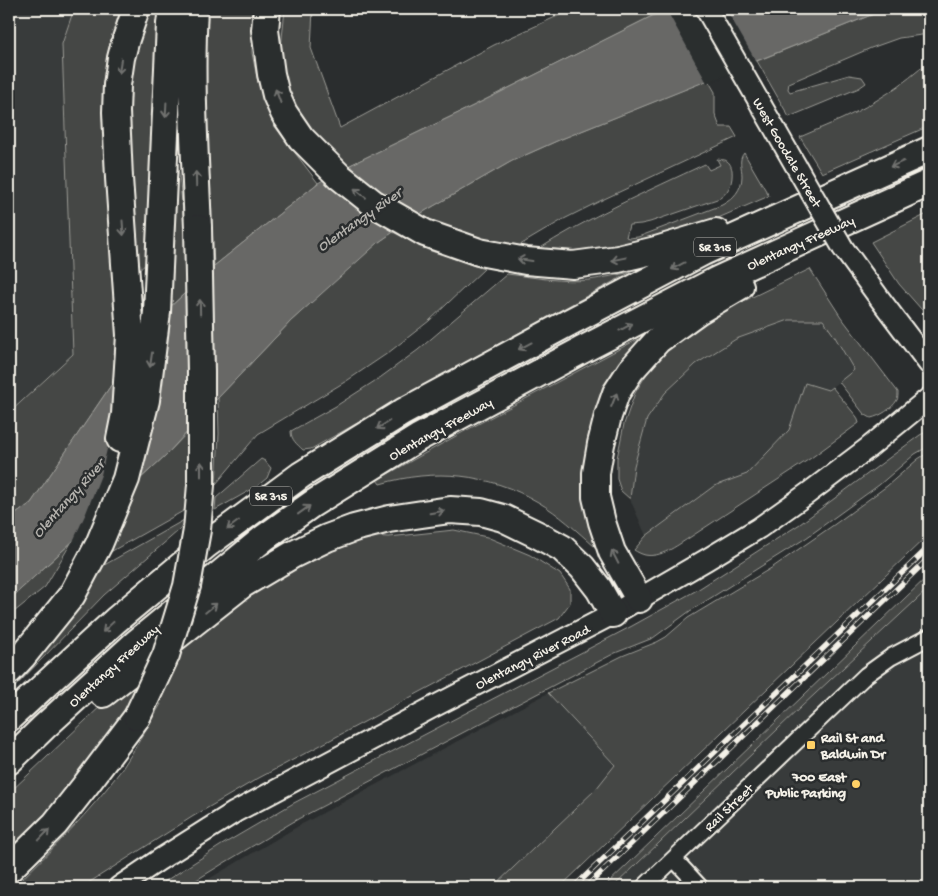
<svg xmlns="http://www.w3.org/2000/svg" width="938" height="896" font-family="'Gochi Hand',sans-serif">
  <rect width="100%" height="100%" fill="#2a2d2e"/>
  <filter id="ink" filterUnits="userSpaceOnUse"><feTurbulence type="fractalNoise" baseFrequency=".02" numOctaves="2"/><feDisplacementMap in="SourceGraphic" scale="10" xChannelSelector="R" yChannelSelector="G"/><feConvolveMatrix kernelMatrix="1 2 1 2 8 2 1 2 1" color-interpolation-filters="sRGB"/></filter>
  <g filter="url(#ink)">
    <!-- built -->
    <path fill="#373a3a" d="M9 9H74L62 44 73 354 9 413Z
      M789 320H823L835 337 854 370 828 390 805 383 789 430 747 475 714 486 646 536 630 499 634 466 647 419 665 393 696 364 736 339Z
      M929 588V887H613L801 707Z
      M548 693 615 765 596 789 493 887H195L302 824Z"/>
    <!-- green -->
    <path fill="#444645" stroke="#9c9c96" d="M74 9H125L115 262 118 375 31 503 9 519V413L73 354 62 44Z
      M147 9H160L150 260 134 275 126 76Z
      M207 9H254L252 53 258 82 273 124 318 183 214 266 205 79Z
      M285 9H313L311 48 340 128 494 45 573 9H666L473 106 344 168 307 128 281 81V48Z
      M886 9H929V34L899 38 871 48 789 83 788 89 790 92 849 75 862 77 866 83 859 88 789 117 757 61Z
      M929 61V126L822 173 800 137C814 131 828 125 842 119 874 104 904 84 929 61Z
      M708 80 715 92V114L720 127H731L737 137 602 200 564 219 515 248 444 230 418 215 512 161 559 140Z
      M176 150 180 184 186 239V292L167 310Z
      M744 153 769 196 702 225 597 253 534 252C588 217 648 191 705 164L709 170 720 165 717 159C718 159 725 160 725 160 730 162 731 166 732 170 733 181 730 191 720 198L650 222 641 224 629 225 626 237 629 238 638 237 722 205C733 199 742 190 742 176 742 167 738 160 744 153Z
      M929 213V318L899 284 871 242Z
      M393 232 428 250 484 269 429 321 388 353 348 380 258 434 216 484 219 434 218 398 291 321 355 262 379 242Z
      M810 269 841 317 898 392C898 394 898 399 897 400 892 409 880 416 871 418L864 414 839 382 854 370 835 337 823 320H789L736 339 696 364 665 393 647 419 634 466 630 499 621 491 617 479V458L624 424 635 393 648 372 663 352 677 339 713 316Z
      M631 272 502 342 311 449 303 450C297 444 291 440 291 431L336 406 381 377 418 350 507 274C534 277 562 283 589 280 603 278 617 275 631 272Z
      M655 330 621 369 599 544 595 547C577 531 559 514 538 502 488 473 435 468 380 484L377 480 465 431Z
      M805 383 828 390 832 387 857 417 859 423 811 458 689 538C676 546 661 558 645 555 641 554 637 552 634 550L646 536 714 486 747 474 789 430Z
      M190 430 188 480 185 510 105 555 137 482 167 454Z
      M928 431 929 434V446L915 454 879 485 806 538 690 611 653 638 615 653 298 819 224 863 185 887H156L220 846 292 804 632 626 697 590 800 524 920 435Z
      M929 452V534L560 887H493L596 789 615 765 548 693 622 656 657 642 666 637 688 618 773 567 835 524 887 486 918 459Z
      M261 459 265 461 271 468 267 478 256 487 215 510 216 498Z
      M184 520 185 525 104 595 9 693V688L46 644 99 568Z
      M454 530 487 537 530 555 560 574 570 589V603L559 618 257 779 192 817 82 887H14C52 850 90 812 122 769 136 748 148 725 161 704L128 705 112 736 87 773 9 855V793L105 702 211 614 289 567 361 536 389 537Z
      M71 543 45 587 9 616V600Z
      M929 575V588L801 707 613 887H604Z"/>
    <!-- water -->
    <path fill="#676866" stroke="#9f9f9a" d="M666 9H886L559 140 512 161 418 215 379 242 291 321 218 398 167 454 9 600V519L31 503 118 375 167 310 214 266 318 183 344 168 473 106Z"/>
    <!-- pier -->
    <path fill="#2a2d2e" d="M666 9H726L757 63 707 83Z
      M114 419 132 491 70 548 86 513 101 475Z"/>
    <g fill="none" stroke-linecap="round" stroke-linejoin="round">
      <!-- minor casing -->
      <g stroke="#f4f1e8" stroke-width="19">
        <path id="minor" d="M674 859 700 887
          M644 887 866 675 891 657 929 637"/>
      </g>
      <!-- secondary casing -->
      <g stroke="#f4f1e8" stroke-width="24">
        <path id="secondary" d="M706 9 761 105
          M843 248 880 299 929 364
          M119 887 159 860 235 812 435 706 613 614 706 560 759 528 807 494 868 448 929 398"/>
      </g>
      <!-- motorway casing -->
      <g stroke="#f4f1e8" stroke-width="30">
        <path id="motorway" d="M194 9C190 81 195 155 198 228
          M267 9 265 30 271 74 276 95 284 113 301 138 339 176 373 203 425 233 479 252 526 261 573 265 618 259 656 250 716 232
          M120 439 125 414 130 335 119 178 116 112 117 85 121 58 126 39 136 9
          M639 599 612 552 602 522 596 497V473L601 444 608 416 616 393 631 370 658 340 698 311 740 286
          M9 671 22 657 72 595 99 544 126 479 146 400 157 312 170 24 172 9
          M103 694 243 584 292 555 327 538 354 528 389 519 422 514 450 510 481 512 503 518 538 535 562 548 582 567 599 589 613 614
          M9 718 116 620 206 545 301 475 403 412 568 323 703 252 929 150
          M9 761 44 727 136 643 264 538 312 504 418 438 582 350 717 280 929 183
          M9 869 55 824 85 786 137 717"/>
      </g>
      <!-- minor -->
      <use href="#minor" stroke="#2a2d2e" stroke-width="15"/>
      <!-- secondary -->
      <use href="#secondary" stroke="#2a2d2e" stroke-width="20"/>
      <!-- motorway -->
      <use href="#motorway" stroke="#2a2d2e" stroke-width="26"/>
      <!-- rail casing -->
      <g stroke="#f4f1e8" stroke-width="5.5">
        <path id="rail" d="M574 887 929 547
          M586 887 929 558"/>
      </g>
      <!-- rail -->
      <use href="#rail" stroke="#2a2d2e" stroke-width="4" stroke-dasharray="11" stroke-linecap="butt"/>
      <!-- secondary-bridge casing -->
      <g stroke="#f4f1e8" stroke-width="24" stroke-linecap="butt">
        <path id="secondary-bridge" d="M761 105 843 248"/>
      </g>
      <!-- motorway-bridge casing -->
      <g stroke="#f4f1e8" stroke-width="30" stroke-linecap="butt">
        <path id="motorway-bridge" d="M137 717 166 655 187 586 197 530 201 485V372L198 228"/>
      </g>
      <!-- secondary-bridge -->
      <use href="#secondary-bridge" stroke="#2a2d2e" stroke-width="20"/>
      <!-- motorway-bridge -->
      <use href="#motorway-bridge" stroke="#2a2d2e" stroke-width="26"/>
    </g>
    <!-- one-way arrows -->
    <defs><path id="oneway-shaft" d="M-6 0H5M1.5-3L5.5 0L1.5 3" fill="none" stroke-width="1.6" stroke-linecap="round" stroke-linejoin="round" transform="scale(1.25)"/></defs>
    <g stroke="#71726f">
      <use href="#oneway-shaft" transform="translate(120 66) rotate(98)"/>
      <use href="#oneway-shaft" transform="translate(278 96) rotate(-110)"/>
      <use href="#oneway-shaft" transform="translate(166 110) rotate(93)"/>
      <use href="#oneway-shaft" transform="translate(897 164) rotate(156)"/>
      <use href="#oneway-shaft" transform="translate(196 179) rotate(-92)"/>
      <use href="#oneway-shaft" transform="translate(360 193) rotate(-142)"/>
      <use href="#oneway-shaft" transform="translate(123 228) rotate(86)"/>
      <use href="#oneway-shaft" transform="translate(619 259) rotate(169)"/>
      <use href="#oneway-shaft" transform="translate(525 260) rotate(-172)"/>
      <use href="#oneway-shaft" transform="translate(678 266) rotate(152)"/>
      <use href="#oneway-shaft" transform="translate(200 307) rotate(-91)"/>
      <use href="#oneway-shaft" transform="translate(626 327) rotate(-28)"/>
      <use href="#oneway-shaft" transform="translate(525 346) rotate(152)"/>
      <use href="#oneway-shaft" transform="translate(151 360) rotate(98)"/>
      <use href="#oneway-shaft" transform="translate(614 400) rotate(-68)"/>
      <use href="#oneway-shaft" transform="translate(383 425) rotate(148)"/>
      <use href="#oneway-shaft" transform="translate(201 469) rotate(-90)"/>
      <use href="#oneway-shaft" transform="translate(304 510) rotate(-36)"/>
      <use href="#oneway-shaft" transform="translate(437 512) rotate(-9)"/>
      <use href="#oneway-shaft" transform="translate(233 525) rotate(143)"/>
      <use href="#oneway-shaft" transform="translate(615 557) rotate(-117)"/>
      <use href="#oneway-shaft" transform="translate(211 608) rotate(-39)"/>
      <use href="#oneway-shaft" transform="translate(108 627) rotate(137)"/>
      <use href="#oneway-shaft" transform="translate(44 835) rotate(-46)"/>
    </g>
  </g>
  <!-- markers -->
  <g fill="#ffd166" stroke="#2a2d2e" stroke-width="2">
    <rect x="806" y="740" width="10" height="10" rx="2.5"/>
    <circle cx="856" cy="784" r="5"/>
  </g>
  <g text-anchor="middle" stroke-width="5" stroke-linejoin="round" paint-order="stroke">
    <!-- shield labels -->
    <g fill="#2a2d2e" stroke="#b7b6b0" stroke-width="1">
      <rect x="694" y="237.5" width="42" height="19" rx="4"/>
      <rect x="250" y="486.5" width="42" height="19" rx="4"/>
    </g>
    <g font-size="12" font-weight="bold" fill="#f4f1e8">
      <text x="715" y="251">SR 315</text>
      <text x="271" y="500">SR 315</text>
    </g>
    <!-- street labels -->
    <g font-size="14" fill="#f4f1e8" stroke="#2a2d2e">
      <text transform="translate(788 152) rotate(60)" y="5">West Goodale Street</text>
      <text transform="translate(800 242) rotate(-24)" y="5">Olentangy Freeway</text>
      <text transform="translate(440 428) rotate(-29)" y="5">Olentangy Freeway</text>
      <text transform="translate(532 656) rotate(-27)" y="5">Olentangy River Road</text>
      <text transform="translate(113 665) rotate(-42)" y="5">Olentangy Freeway</text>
      <text transform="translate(728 807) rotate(-44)" y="5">Rail Street</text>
    </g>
    <!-- poi labels -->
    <g font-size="14" font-weight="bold" fill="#f4f1e8" stroke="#2a2d2e" text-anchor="start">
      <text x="821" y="742">Rail St and<tspan x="821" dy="16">Baldwin Dr</tspan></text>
      <text x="846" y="781" text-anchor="end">700 East<tspan x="846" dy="16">Public Parking</tspan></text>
    </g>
    <!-- water labels -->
    <g font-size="15" font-style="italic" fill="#b5b3ae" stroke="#2a2d2e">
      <text transform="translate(359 219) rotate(-35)" y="5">Olentangy River</text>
      <text transform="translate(68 498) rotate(-48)" y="5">Olentangy River</text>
    </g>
  </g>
  <!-- margin -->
  <rect width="938" height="896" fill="none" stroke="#2a2d2e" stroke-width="30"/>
  <rect x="15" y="15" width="908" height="866" fill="none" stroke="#f4f1e8" stroke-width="2" filter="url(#ink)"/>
</svg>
